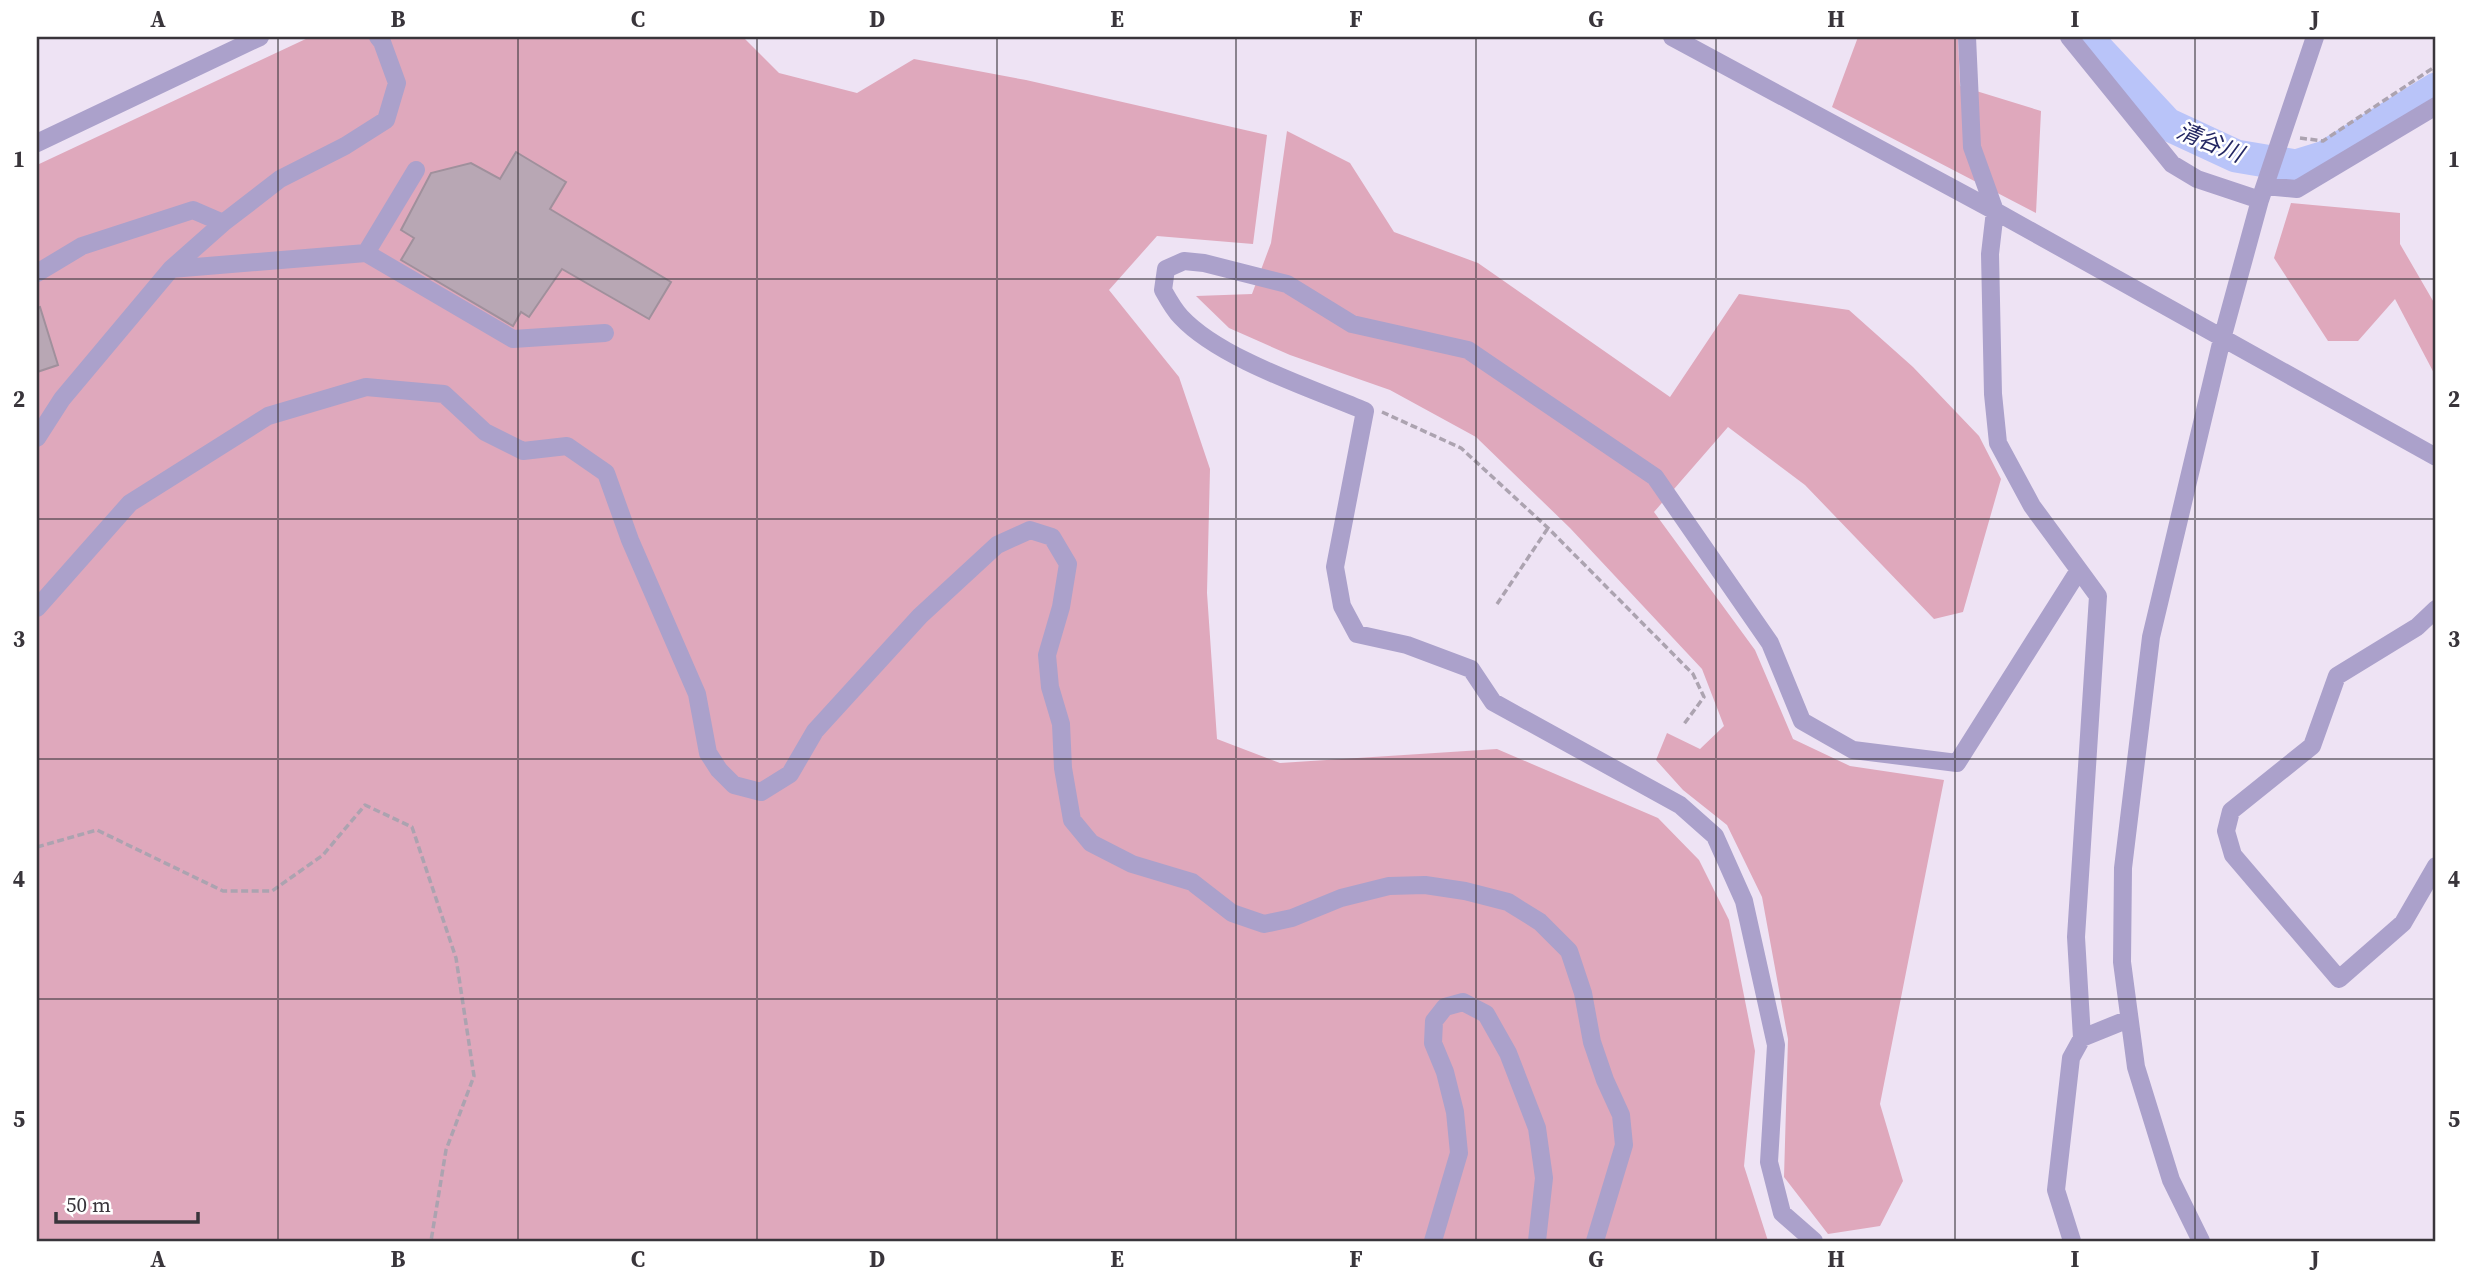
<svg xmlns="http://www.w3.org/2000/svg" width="2473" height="1278" font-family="'Source Serif 4','Noto Sans JP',serif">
  <rect width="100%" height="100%" fill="#eee3f4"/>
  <!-- green -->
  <path fill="#dfa8bc" d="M310 37H743L779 73 857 93 914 59 1026 80 1267 135 1253 244 1157 236 1109 290 1179 377 1210 469 1207 593 1217 739 1280 763 1497 749 1658 818 1699 860 1729 920 1755 1051 1744 1166 1768 1241H37V165Z
    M1858 37H1958L1960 86 2041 111 2036 213 1832 107Z
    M1287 131 1350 163 1394 232 1478 263 1670 397 1739 294 1849 310 1913 367 1979 436 2001 479 1963 612 1934 619 1805 485 1728 427 1654 512 1755 650 1793 739 1850 766 1944 780 1880 1104 1903 1181 1880 1226 1828 1234 1784 1177 1788 1039 1762 897 1727 825 1683 790 1656 760 1667 733 1700 749 1724 726 1702 669 1570 528 1476 437 1390 390 1290 355 1229 328 1196 296 1252 294 1271 243Z
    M2291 203 2400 213V244L2436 306V377L2395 299 2358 341H2328L2274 258Z"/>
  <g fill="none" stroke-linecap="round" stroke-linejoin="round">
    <!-- river -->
    <path stroke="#b9c4f9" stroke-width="33" d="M2086 37 2167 124 2236 156 2296 166 2325 157 2436 89"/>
  </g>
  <!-- building -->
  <path fill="#b8a7b4" stroke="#a0909c" stroke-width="2" d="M516 152 566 182 550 209 671 282 649 319 562 269 529 317 521 312 513 326 401 260 414 238 401 230 431 173 471 163 500 179Z
    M40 307 58 365 37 372V308Z"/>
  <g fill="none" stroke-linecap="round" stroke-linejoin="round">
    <!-- path -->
    <path stroke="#aca3b0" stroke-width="3.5" stroke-dasharray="7 3.5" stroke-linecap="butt" d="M2300 138 2323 141 2436 66
      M1382 412 1461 448 1548 528 1693 674 1704 697 1684 724
      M1497 604 1548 528
      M37 847 97 830 223 891H272L323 855 365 805 412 827 456 958 474 1076 446 1150 431 1241"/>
    <!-- minor -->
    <path stroke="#aba1cb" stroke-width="18" d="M1672 37 1995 211 2436 457
      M2069 37 2172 164 2197 179 2260 200
      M37 143 260 37
      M2265 186 2297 189 2436 106
      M366 253 513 339 605 333
      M171 269 366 253 416 170
      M37 273 82 246 193 210 223 223
      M37 438 62 399 171 269 223 223 280 179 345 146 386 120 397 83 382 42 378 37
      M2079 570 2098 596 2076 937 2082 1038
      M37 608 130 503 268 416 366 387 444 394 485 432 523 451 567 446 606 473 630 540 697 694 708 753 719 770 734 785 761 792 790 774 815 731 920 616 997 545 1030 530 1052 537 1068 564 1061 607 1047 655 1050 687 1061 724 1063 768 1072 820 1091 843 1132 864 1192 882 1232 913 1264 924 1292 918 1341 898 1389 886 1425 885 1465 891 1508 902 1540 922 1569 951 1583 993 1592 1042 1605 1080 1621 1115 1624 1145 1595 1241
      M2436 609 2417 627 2337 676 2312 746 2231 811 2226 831 2233 855 2339 979 2403 923 2436 866
      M1433 1241 1459 1153 1455 1112 1445 1072 1433 1043 1434 1021 1445 1007 1463 1002 1486 1014 1508 1053 1537 1128 1544 1178 1537 1241
      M1814 1241 1782 1213 1769 1162 1776 1045 1744 901 1715 836 1680 805 1493 702 1471 669 1407 645 1357 634 1342 606 1335 567 1365 411C1311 388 1220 359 1181 317 1174 310 1168 299 1163 290L1166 269 1184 261 1204 263 1287 284 1352 324 1468 350 1655 477 1770 643 1802 721 1853 750 1957 763 2079 570 2032 506 1998 443 1993 394 1990 254 1995 211 1972 147 1967 37
      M2072 1241 2056 1190 2071 1058 2082 1038 2129 1019
      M2201 1241 2171 1180 2136 1067 2122 962 2123 868 2151 637 2222 339 2260 200 2315 37"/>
  </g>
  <!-- grid -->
  <path fill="none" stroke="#39353b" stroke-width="2" stroke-opacity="0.55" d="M278 37V1241M518 37V1241M757 37V1241M997 37V1241M1236 37V1241M1476 37V1241M1716 37V1241M1955 37V1241M2195 37V1241M37 279H2436M37 519H2436M37 759H2436M37 999H2436"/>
  <g text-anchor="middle" stroke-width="5" stroke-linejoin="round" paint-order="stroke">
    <!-- water labels -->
    <g font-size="23" font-style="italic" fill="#232763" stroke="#fff">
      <text transform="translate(2210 142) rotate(22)" y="8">清谷川</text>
    </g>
  </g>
  <!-- border -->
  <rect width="2473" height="1278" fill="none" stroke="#ffffff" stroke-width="77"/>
  <!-- scale -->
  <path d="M56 1212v10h142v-10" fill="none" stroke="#39353b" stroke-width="3.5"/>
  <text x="66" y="1212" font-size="21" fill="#39353b" stroke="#ffffff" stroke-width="5" paint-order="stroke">50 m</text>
  <rect x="38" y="38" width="2396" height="1202" fill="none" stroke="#39353b" stroke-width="2.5"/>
  <g font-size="23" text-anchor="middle" font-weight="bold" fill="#39353b">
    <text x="158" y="27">A</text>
    <text x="398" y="27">B</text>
    <text x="638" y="27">C</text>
    <text x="877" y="27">D</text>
    <text x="1117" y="27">E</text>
    <text x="1356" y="27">F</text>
    <text x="1596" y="27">G</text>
    <text x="1836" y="27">H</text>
    <text x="2075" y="27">I</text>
    <text x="2315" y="27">J</text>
    <text x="19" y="167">1</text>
    <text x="2454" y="167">1</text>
    <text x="19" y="407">2</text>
    <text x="2454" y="407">2</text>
    <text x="19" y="647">3</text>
    <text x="2454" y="647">3</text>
    <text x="19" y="887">4</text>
    <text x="2454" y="887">4</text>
    <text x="19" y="1127">5</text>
    <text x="2454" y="1127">5</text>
    <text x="158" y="1267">A</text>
    <text x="398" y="1267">B</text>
    <text x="638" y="1267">C</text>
    <text x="877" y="1267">D</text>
    <text x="1117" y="1267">E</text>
    <text x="1356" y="1267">F</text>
    <text x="1596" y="1267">G</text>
    <text x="1836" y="1267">H</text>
    <text x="2075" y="1267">I</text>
    <text x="2315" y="1267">J</text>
  </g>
</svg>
